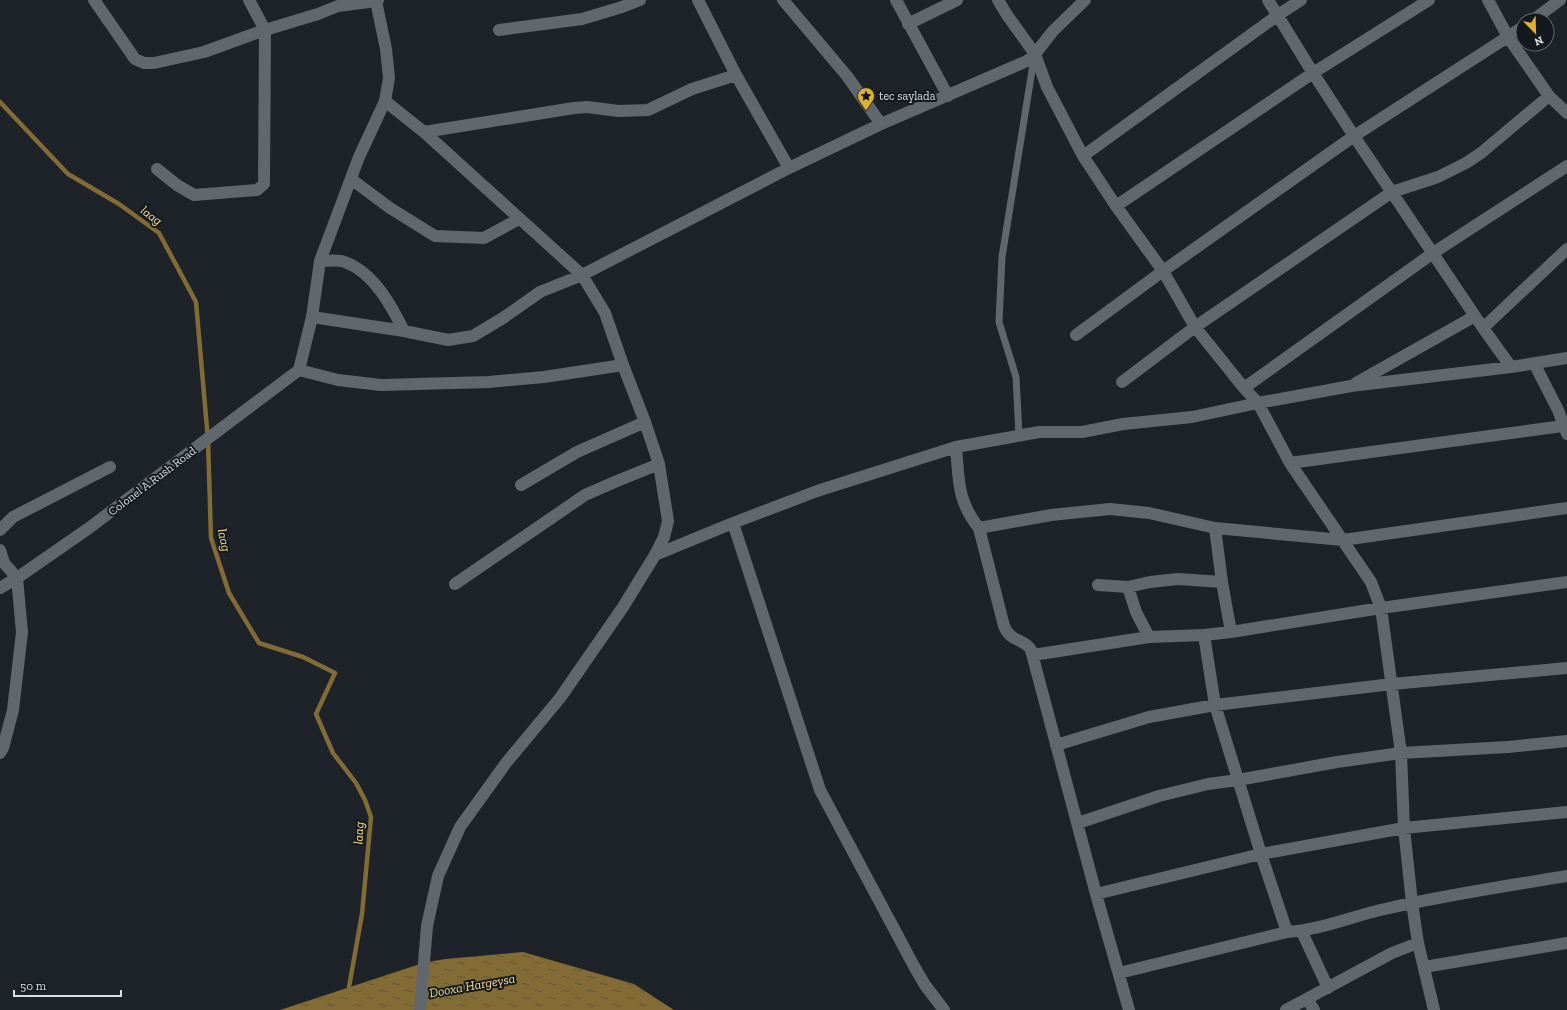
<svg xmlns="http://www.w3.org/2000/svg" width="1567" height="1010" font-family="'Zilla Slab',serif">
  <defs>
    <pattern id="water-ripples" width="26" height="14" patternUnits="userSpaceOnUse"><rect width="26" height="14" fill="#826b34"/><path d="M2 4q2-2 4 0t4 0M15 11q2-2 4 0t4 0" fill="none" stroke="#62573c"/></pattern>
  </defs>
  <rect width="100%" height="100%" fill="#1d2328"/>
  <!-- water -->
  <path fill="url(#water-ripples)" d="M523 952 634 984 674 1010H280L423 963 445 959Z"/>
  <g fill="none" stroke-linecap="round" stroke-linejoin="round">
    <!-- stream -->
    <path stroke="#826b34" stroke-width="4.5" d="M0 102 68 174 119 204 159 233 196 302 208 440 211 538 229 593 259 643 303 657 335 673 316 714 333 753 356 783 365 800 371 817 362 914 349 987"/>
    <!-- lane -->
    <path stroke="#60686e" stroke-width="7" d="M1019 435 1016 377 999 322 1002 257 1034 58"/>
    <!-- street -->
    <path stroke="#60686e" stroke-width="12" d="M94 0 135 59 144 63H154L204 52 265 30 318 14 338 6 376 1
      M698 0 736 75 789 168
      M783 0 847 76 881 124
      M896 0 948 96
      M998 0 1007 15 1035 54 1047 87 1083 156 1116 206 1163 271 1195 327 1244 388 1258 403 1290 463 1371 582 1381 608 1401 753 1404 828 1412 903 1418 943 1434 1010
      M1268 0 1313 73 1354 136 1483 328 1511 367
      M1488 0 1508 37 1549 96 1567 113
      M1533 20 1560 0
      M908 24 957 0
      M499 30 582 19 622 7 640 0
      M385 101 424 132 582 275 605 313 623 365 645 422 659 464 668 521 664 537 655 555 623 607 560 698 506 763 460 827 438 876 427 926 420 1010
      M424 132 574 108 587 107 619 111 648 110 692 89 736 75
      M1083 156 1278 15 1301 0
      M157 169 177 185 194 195 257 190 264 184 265 30 249 0
      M351 179 390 208 435 236 484 238 519 219
      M1116 206 1313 73 1429 0
      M320 261C328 261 338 259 345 262 374 273 391 305 404 331
      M312 317 404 331 448 340 473 336 503 318 540 292 582 275 789 168 881 124 1027 61 1035 54 1053 31 1085 0
      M1483 328 1567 249
      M1076 335 1163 271 1354 136 1523 27
      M1534 363 1558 410 1567 434
      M299 370 338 380 381 385 489 382 544 377 623 365
      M1122 382 1195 327 1392 192 1438 177 1466 163 1481 153 1549 96
      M1356 383 1475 316
      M1244 388 1433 253 1567 166
      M1290 463 1563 426
      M521 485 577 452 645 422
      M733 523 820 790 915 968 925 985 944 1010
      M979 528 1051 515 1110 509 1149 513 1215 528 1343 540 1567 508
      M1215 528 1222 582 1231 632
      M0 530 13 517 110 467
      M0 550 4 563 17 578 22 632 13 710 3 748 0 753
      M655 555 733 523 817 491 956 447
      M455 584 585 495 617 481 659 464
      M1098 585 1128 587 1150 582 1178 579 1222 582
      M1128 587 1136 612 1149 637
      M1204 635 1215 705 1261 854 1287 932
      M1033 655 1149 637 1204 635 1231 632 1381 608 1567 582
      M1056 745 1149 717 1215 705 1392 684 1567 668
      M1078 823 1159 796 1208 784 1238 780 1337 762 1401 753 1508 747 1567 741
      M1096 894 1261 854 1404 828 1567 812
      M1302 932 1328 988
      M1424 967 1567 943
      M1119 973 1287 932C1321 930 1352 916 1385 909 1445 895 1506 886 1567 876
      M1307 999 1314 1010
      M1129 1010 1096 894 1031 650C1024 638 1011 643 1004 626L979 528C957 501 959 480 956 447L1039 432H1082L1123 424 1192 417 1258 403 1351 386 1511 367 1567 358
      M1286 1010 1392 953 1418 943"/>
    <!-- secondary -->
    <path stroke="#60686e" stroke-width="12" d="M0 588 17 578 89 528 299 370 312 317 320 261 359 157 385 101 389 78 386 49 376 1 378 0"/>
  </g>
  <!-- icons -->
  <defs>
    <g id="sight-pin" transform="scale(0.9)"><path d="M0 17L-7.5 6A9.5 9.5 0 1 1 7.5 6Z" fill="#dfb034" stroke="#131a1f"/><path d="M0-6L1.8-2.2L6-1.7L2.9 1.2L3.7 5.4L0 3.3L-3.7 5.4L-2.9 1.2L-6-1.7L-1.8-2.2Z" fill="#111"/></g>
  </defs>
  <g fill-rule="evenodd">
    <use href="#sight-pin" x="866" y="96"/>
  </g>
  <g text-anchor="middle" stroke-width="4" stroke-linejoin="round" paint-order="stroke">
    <!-- poi labels -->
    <g font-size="12" fill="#dbdfe2" stroke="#131a1f" text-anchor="start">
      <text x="879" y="100">tec saylada</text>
    </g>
    <!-- street labels -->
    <g font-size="12" fill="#dbdfe2" stroke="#131a1f">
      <text transform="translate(152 481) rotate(-37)" y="4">Colonel A.Rush Road</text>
    </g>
    <!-- water labels -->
    <g font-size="13" font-style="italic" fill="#feda88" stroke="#131a1f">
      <text transform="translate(152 215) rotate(37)" y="5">laag</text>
      <text transform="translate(225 540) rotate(78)" y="5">laag</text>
      <text transform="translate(358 833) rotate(-86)" y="5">laag</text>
      <text transform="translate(472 985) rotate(-10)" y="5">Dooxa Hargeysa</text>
    </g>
  </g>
  <!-- north arrow -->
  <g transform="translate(1535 32) rotate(157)"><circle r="19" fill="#131a1f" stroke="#63696d"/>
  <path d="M0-3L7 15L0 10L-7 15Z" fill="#dfb034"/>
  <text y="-6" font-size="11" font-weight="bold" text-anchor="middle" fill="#dbdfe2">N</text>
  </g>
  <!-- scale -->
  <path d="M14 990v6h107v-6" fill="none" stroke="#dbdfe2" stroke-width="2"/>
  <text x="20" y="990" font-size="12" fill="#dbdfe2" stroke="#131a1f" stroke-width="3" paint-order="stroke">50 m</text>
</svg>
